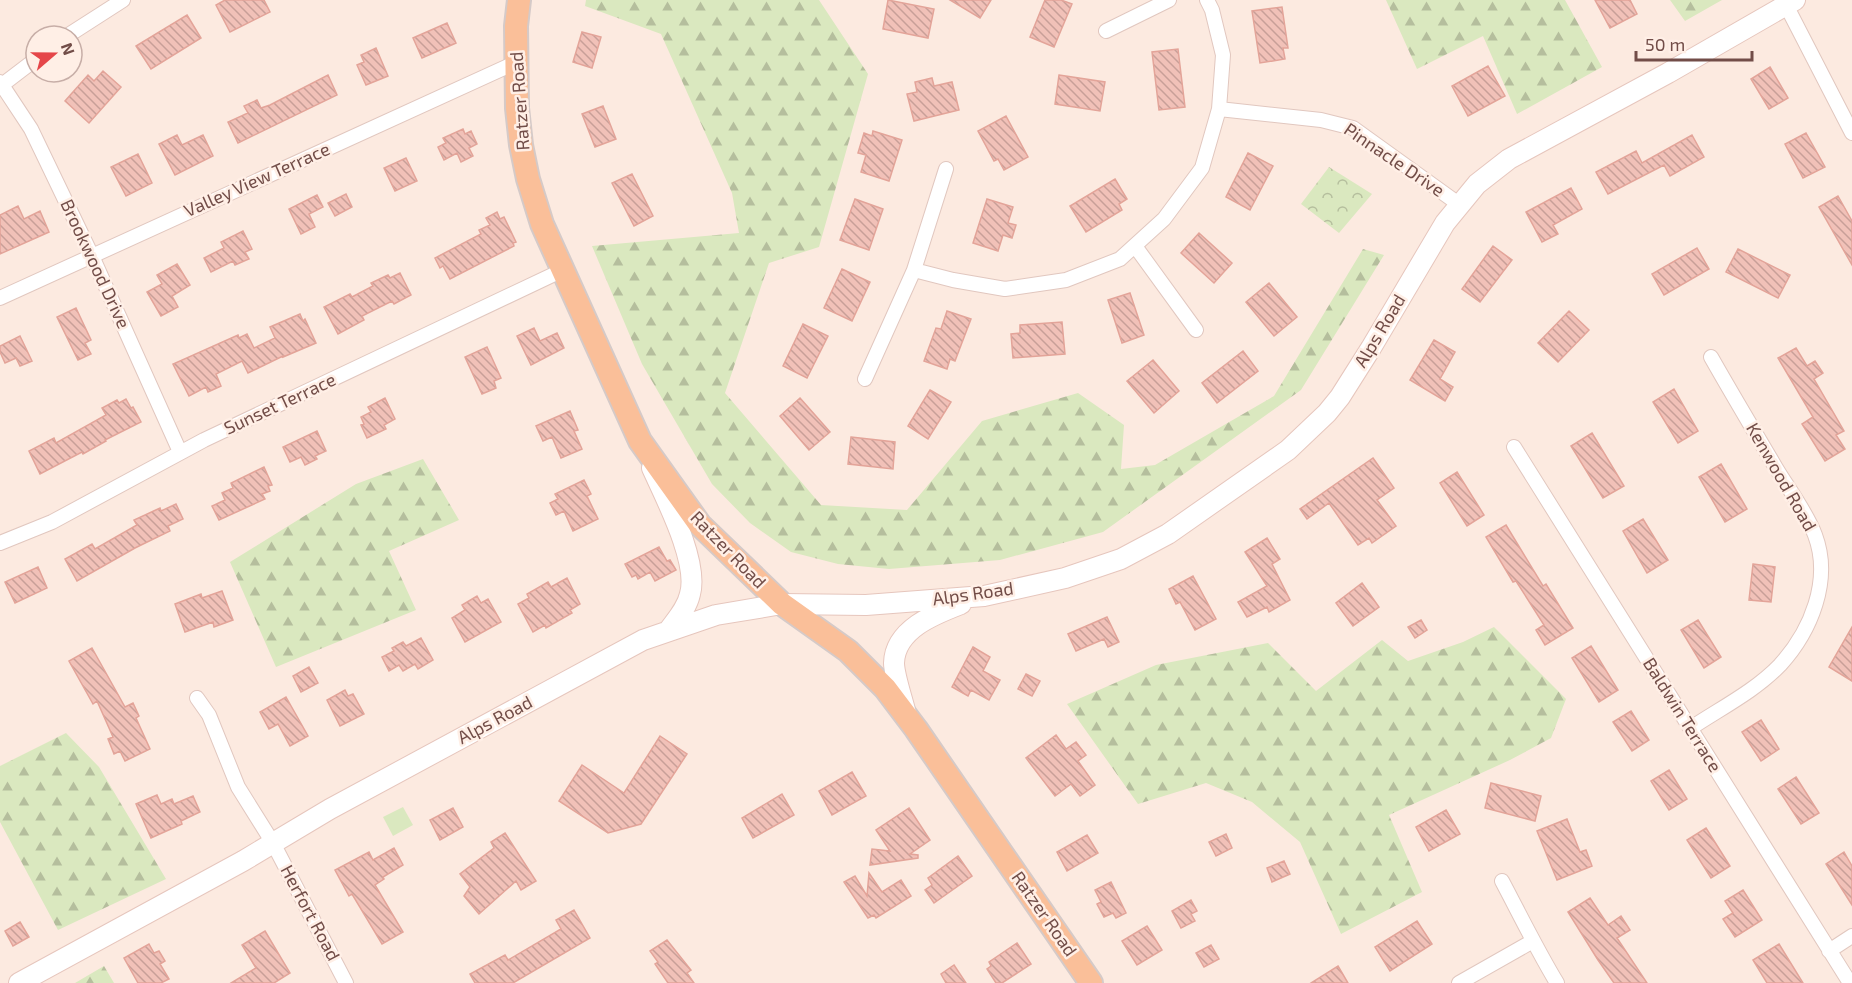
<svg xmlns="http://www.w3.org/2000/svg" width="1852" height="983" font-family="'Exo 2',sans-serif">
  <defs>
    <pattern id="forest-firs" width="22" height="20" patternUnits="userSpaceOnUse" patternTransform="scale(1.5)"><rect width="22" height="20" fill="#dae8bf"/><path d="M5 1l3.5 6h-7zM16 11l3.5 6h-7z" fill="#b5be9d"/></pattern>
    <pattern id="park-crowns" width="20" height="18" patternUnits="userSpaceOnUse" patternTransform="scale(1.5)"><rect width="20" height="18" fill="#dae8bf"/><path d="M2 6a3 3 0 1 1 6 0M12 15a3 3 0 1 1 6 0" fill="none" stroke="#b5be9d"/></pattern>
    <pattern id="building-back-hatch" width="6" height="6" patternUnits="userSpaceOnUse" patternTransform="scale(1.5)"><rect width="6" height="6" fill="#f1c1b8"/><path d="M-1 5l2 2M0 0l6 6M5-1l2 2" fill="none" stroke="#c89f98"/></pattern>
  </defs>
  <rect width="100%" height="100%" fill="#fceae0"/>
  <!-- forest -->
  <path fill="url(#forest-firs)" d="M586 0H819L868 74 819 247 769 263 725 393 821 505 907 510 982 421 1078 393 1124 425 1121 469 1155 465 1274 396 1363 249 1384 255 1301 390 1103 532 1000 560 889 569 838 564 791 552 750 523 712 484 642 364 592 246 739 233 732 193 661 34 585 6Z
    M1386 0H1565L1602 67 1517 114 1483 36 1417 69Z
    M1670 0H1722L1685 21Z
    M423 459 459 520 389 551 416 610 276 667 230 562 356 484Z
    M1494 627 1566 699 1551 738 1510 760 1389 815 1422 892 1341 934 1300 842 1252 802 1206 783 1138 804 1067 704 1156 665 1268 643 1316 691 1382 640 1408 661 1463 642Z
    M66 733 99 767 166 879 58 930 0 822V766Z
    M104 966 114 983H75Z"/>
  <!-- park -->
  <path fill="url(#park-crowns)" d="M1329 167 1372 194 1339 233 1301 204Z"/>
  <!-- pitch -->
  <path fill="#dae8bf" d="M403 807 413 825 393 836 383 817Z"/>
  <!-- building -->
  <path fill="url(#building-back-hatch)" stroke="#e3a499" stroke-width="1.5" d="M225 0H264L270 12 230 32 216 5Z
    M888 0 934 9 928 38 883 29Z
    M950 0H991L980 18Z
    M1045 0H1061L1072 4 1054 47 1030 37Z
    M1595 0H1630L1637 14 1610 28Z
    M1282 7 1288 48H1283L1285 59 1260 63 1252 11Z
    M187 15 201 38 151 69 136 46Z
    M447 23 456 43 422 58 413 38Z
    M582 32 601 37 592 68 573 62Z
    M376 48 388 76 366 85 357 65 364 62 361 55Z
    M1178 49 1185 107 1159 110 1152 52Z
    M1488 66 1505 96 1468 116 1452 86Z
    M1770 67 1788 98 1769 109 1751 79Z
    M103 71 121 87 89 123 65 101 88 75 94 81Z
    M328 75 337 95 238 143 228 122 248 113 244 106 257 100 261 108 270 105Z
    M1059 75 1105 82 1100 111 1055 104Z
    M932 78 934 86 952 82 959 110 914 121 907 94 917 92 915 82Z
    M603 106 616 139 595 147 582 114Z
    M1006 116 1028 157 1004 170 998 159 994 161 978 131Z
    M463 129 465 134 471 131 477 144 469 148 473 156 461 162 457 153 444 160 438 147 446 143 443 138Z
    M873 131 902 140 889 181 861 172 866 155 858 153 864 133 872 136Z
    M1806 133 1825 167 1803 178 1785 144Z
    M177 135 182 145 203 135 213 156 175 175 159 144Z
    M1692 135 1704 157 1670 176 1664 165 1608 194 1596 172 1636 151 1642 163Z
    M1248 153 1273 166 1250 210 1226 197Z
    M138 154 152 183 126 196 111 167Z
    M406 158 417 181 395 191 384 168Z
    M632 174 653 216 634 226 612 183Z
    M1115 179 1127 199 1119 204 1122 210 1086 232 1070 206Z
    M1571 188 1582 209 1553 225 1558 234 1542 242 1526 212Z
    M346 194 352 207 335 216 328 203Z
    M317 195 323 207 309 214 315 227 301 234 289 209Z
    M1838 196 1852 221V265L1819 207Z
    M855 199 883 209 869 250 840 240Z
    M987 199 1013 207 1008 223 1016 225 1012 238 1003 235 998 251 973 243Z
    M18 206 24 219 40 211 49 232 0 254V215Z
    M497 212 500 219 504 217 516 242 513 243 514 246 450 279 443 266 440 268 435 258 481 234 479 230 490 225 486 218Z
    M243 231 252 249 245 252 249 259 235 265 233 261 211 272 204 258 224 248 221 242Z
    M1199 233 1232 263 1214 283 1181 253Z
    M1493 246 1512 260 1480 302 1462 289Z
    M1697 248 1709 269 1664 295 1652 274Z
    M1738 249 1790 275 1778 298 1726 272Z
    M177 264 190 285 172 296 178 307 161 316 147 292 162 284 157 275Z
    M842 269 870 282 852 321 824 308Z
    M400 273 411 295 394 304 392 301 362 316 364 320 338 334 324 307 350 294 352 297 373 286 371 283 388 275 390 278Z
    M1269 283 1297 317 1274 336 1246 302Z
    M1130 293 1144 335 1122 343 1108 300Z
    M76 308 91 340 85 343 91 354 78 360 57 317Z
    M947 311 971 319 955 361 950 359 947 369 924 361 936 328 941 329Z
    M1569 311 1589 330 1558 362 1538 343Z
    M300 314 303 321 305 319 316 343 283 357V356L248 373 242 361 216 374 221 386 208 392 206 387 189 396 173 364 238 335 239 338 247 334 254 348 275 338 270 327Z
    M1062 322 1065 354 1013 358 1011 334 1020 333V325Z
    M803 324 828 336 807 378 783 366Z
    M534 328 540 341 557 333 564 348 531 365 517 336Z
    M20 336 32 361 20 366 16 358 5 363 0 352V346Z
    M1434 340 1455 352 1440 379 1453 387 1445 401 1410 380Z
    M487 347 501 378 494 381 496 388 482 394 465 357Z
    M1796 348 1807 366 1815 361 1823 373 1814 379 1844 431 1836 435 1845 449 1825 461 1802 424 1813 417 1778 358Z
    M1243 351 1258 371 1217 403 1202 383Z
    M1153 360 1179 391 1154 413 1127 381Z
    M1674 389 1698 431 1678 443 1653 402Z
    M930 390 951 402 928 439 908 426Z
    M385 398 395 419 384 425 386 429 367 438 361 425 364 424 361 417 371 412 368 407Z
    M800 398 830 432 809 450 780 416Z
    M126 399 131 408 133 407 141 422 105 440 106 441 83 454 82 452 40 474 29 451 54 438 56 443 106 415 102 408 117 400 119 403Z
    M570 411 578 430 574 431 582 449 561 458 552 437 543 441 536 426Z
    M317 431 326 451 315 456 317 459 305 465 301 457 290 462 283 447Z
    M1592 433 1624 486 1603 498 1571 446Z
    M851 437 895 442 893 469 848 464Z
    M1373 458 1394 488 1377 500 1396 526 1372 543 1369 538 1358 545 1329 503 1307 519 1300 509Z
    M1721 464 1747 509 1725 522 1699 477Z
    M264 467 272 485 268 486 270 491 262 494 265 499 219 520 212 506 225 500 222 493 233 488 231 483Z
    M1457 472 1484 515 1467 526 1440 483Z
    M584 480 591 494 587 496 598 519 573 531 564 511 556 515 550 503 558 499 555 494Z
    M176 504 183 519 168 526 170 531 135 548 77 581 65 559 92 544 95 549 137 525 134 520 160 508 161 511Z
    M1643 519 1668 560 1647 573 1623 531Z
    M1506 525 1543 586 1546 584 1573 628 1545 645 1536 630 1544 625 1516 581 1513 582 1486 537Z
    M1267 538 1280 559 1272 564 1290 600 1269 612 1267 607 1247 617 1238 602 1267 586 1245 552Z
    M659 547 667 561 670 560 676 570 655 581 650 572 638 579 636 575 632 577 625 564Z
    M1753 564 1775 567 1771 602 1749 600Z
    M38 567 47 588 15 603 5 582Z
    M1193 576 1216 619 1195 630 1180 602 1176 604 1169 589Z
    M567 578 580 604 570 610 572 613 546 628 545 625 533 632 518 604 529 598 527 594 548 582 551 587Z
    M1362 583 1379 607 1353 626 1336 603Z
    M222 591 233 620 214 627 213 622 185 632 175 604 201 594 202 598Z
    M477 596 481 603 488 599 501 622 465 642 452 618 465 610 462 605Z
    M1107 617 1119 642 1108 647 1104 639 1076 651 1068 634Z
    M1421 620 1427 630 1415 638 1408 627Z
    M1698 620 1721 657 1704 668 1681 630Z
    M1852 627V681L1829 667Z
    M421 638 433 660 418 669 415 664 403 671 399 665 389 671 382 657 394 651 392 648 403 642 406 646Z
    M1591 646 1618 690 1599 702 1572 658Z
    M973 647 990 657 983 671 1000 680 989 700 971 690 968 696 952 687Z
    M92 648 125 707 133 703 139 716 136 718 150 749 125 761 120 751 114 754 108 739 113 737 97 701 93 704 69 661Z
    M309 667 318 683 301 692 293 676Z
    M1026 674 1040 681 1032 696 1018 689Z
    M345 690 348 696 353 694 364 714 340 726 327 700Z
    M286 697 308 736 290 746 278 724 269 729 260 712Z
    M1631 711 1649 740 1632 751 1613 722Z
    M1761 720 1779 749 1761 761 1742 732Z
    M1056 735 1066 749 1076 742 1086 755 1078 761 1095 785 1080 796 1071 784 1055 796 1026 758Z
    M660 736 687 754 641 824 608 833 559 801 582 765 624 793Z
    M1669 770 1687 799 1669 810 1651 781Z
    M852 772 866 796 832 815 819 791Z
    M1796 777 1819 813 1801 824 1778 789Z
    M1491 783 1541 796 1535 821 1485 808Z
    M782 794 794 815 753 838 742 818Z
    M157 795 161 804 172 799 174 804 193 796 200 812 181 821 182 824 151 838 136 804Z
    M453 808 463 827 440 840 430 820Z
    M909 808 930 840 910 854 918 855V858L870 865 872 849 890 851 876 830Z
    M1446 810 1460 834 1429 851 1416 827Z
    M1567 819 1580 852 1586 850 1592 866 1557 880 1537 831Z
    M1706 828 1730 866 1711 878 1687 840Z
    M505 833 536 881 521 890 516 881 479 914 464 896 470 887 460 874 494 848 491 842Z
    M1226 834 1232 848 1216 856 1209 842Z
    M1087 835 1098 853 1067 871 1057 852Z
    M394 848 403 865 383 877 384 879 375 885 403 932 382 944 352 894 349 896 335 870 369 852 373 860Z
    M1844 852 1852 866V905L1826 864Z
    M958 856 972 876 934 903 925 890 932 885 928 878Z
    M1284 861 1290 874 1272 882 1267 868Z
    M869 873 882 892 901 880 911 896 876 918 874 915 868 918 844 882 855 876 867 896Z
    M1111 882 1126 913 1116 918 1113 913 1104 917 1097 904 1101 902 1095 890Z
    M1743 890 1762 920 1735 937 1723 919 1733 913 1725 901Z
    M1590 898 1608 925 1621 916 1630 930 1617 938 1647 983H1614L1598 960 1568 912Z
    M1191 900 1197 911 1191 914 1195 921 1181 928 1172 911Z
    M574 910 590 938 513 983H475L470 974 505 955 508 960 561 929 556 920Z
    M1417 921 1432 944 1390 971 1375 947Z
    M20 922 29 937 13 946 5 931Z
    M1147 926 1162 950 1137 965 1122 941Z
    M265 931 290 973 274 983H231L256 968 242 945Z
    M667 940 691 970 687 973 694 983H668L655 964 658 962 650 951Z
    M1017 943 1031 964 1002 983H996L987 969 991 966 989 962Z
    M149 944 154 953 159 951 165 961 160 964 169 979 161 983H138L124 958Z
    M1779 944 1803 983H1767L1753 960Z
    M1211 945 1219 959 1204 967 1196 953Z
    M954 965 966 983H946L941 974Z
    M1338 966 1348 983H1311Z"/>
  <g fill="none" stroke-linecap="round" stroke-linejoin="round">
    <!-- street casing -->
    <g stroke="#e1c7bf" stroke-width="16">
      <path id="street" d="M1786 5 1852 133
        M1106 31 1169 0
        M67 36 123 0
        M0 82 31 129 92 256 180 452
        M2 85 36 59
        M1219 109 1321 120 1353 128 1460 205
        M1135 246 1196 330
        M914 270 953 280 1005 289 1066 280 1120 259 1164 219 1202 168 1219 109 1223 55 1212 10 1207 0
        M0 298 515 63
        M865 379 914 270 946 169
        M1514 447 1850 983
        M0 543 52 522 204 440 563 270
        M197 698 209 715 238 787 273 843 346 983
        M1691 728C1721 708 1755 691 1780 665 1811 631 1832 580 1815 535 1807 513 1788 488 1776 468 1754 431 1732 394 1711 357
        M1502 881C1520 915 1537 950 1557 983
        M1829 951 1852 936
        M1459 983 1533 941"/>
    </g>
    <!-- secondary casing -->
    <g stroke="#e6c6bd" stroke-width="22">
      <path id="secondary" d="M652 468C666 499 699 562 690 594 687 608 677 619 669 630
        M906 714C903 701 894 675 894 663 895 629 935 614 961 604
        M19 983 243 861 330 809 643 640 716 615 782 604 866 605 984 596 1065 578 1121 559 1168 534 1288 450 1327 413 1340 397 1371 348 1445 223 1477 184 1509 159 1668 73 1795 0"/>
    </g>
    <!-- primary casing -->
    <g stroke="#d5cac8" stroke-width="26">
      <path id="primary" d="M519 0 516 26 517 108 521 145 528 179 542 224 640 441 700 525 782 604 848 651 885 688 916 729 1091 983"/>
    </g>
    <!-- street -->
    <use href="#street" stroke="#fff" stroke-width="14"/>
    <!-- secondary -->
    <use href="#secondary" stroke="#fff" stroke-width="20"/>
    <!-- primary -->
    <use href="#primary" stroke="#fabf99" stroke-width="22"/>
  </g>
  <g text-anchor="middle" stroke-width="5" stroke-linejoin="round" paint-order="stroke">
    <!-- street labels -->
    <g font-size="18" fill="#724d48" stroke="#ffefe6">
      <text transform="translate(520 101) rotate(-94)" y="6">Ratzer Road</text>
      <text transform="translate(1394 160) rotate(34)" y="6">Pinnacle Drive</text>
      <text transform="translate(257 180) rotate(-24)" y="6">Valley View Terrace</text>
      <text transform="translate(95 264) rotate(65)" y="6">Brookwood Drive</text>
      <text transform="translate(1380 331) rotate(-59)" y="6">Alps Road</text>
      <text transform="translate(280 404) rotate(-25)" y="6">Sunset Terrace</text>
      <text transform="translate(1781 477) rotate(60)" y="6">Kenwood Road</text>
      <text transform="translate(728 550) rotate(46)" y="6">Ratzer Road</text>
      <text transform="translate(973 594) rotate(-8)" y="6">Alps Road</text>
      <text transform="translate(1682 715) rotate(58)" y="6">Baldwin Terrace</text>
      <text transform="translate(495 720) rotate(-28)" y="6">Alps Road</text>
      <text transform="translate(310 913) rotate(62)" y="6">Herfort Road</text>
      <text transform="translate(1044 914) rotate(55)" y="6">Ratzer Road</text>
    </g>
  </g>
  <!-- north arrow -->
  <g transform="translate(54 54) rotate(70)"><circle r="28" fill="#ffefe6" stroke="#c7aea7" stroke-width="1.5"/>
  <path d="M0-4.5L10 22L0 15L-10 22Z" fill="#e54649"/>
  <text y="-9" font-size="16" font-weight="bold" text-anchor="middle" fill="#724d48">N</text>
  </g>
  <!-- scale -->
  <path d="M1636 51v9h116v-9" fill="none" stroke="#724d48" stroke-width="3"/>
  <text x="1645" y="51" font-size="18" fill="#724d48" stroke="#ffefe6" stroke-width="4.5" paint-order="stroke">50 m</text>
</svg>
